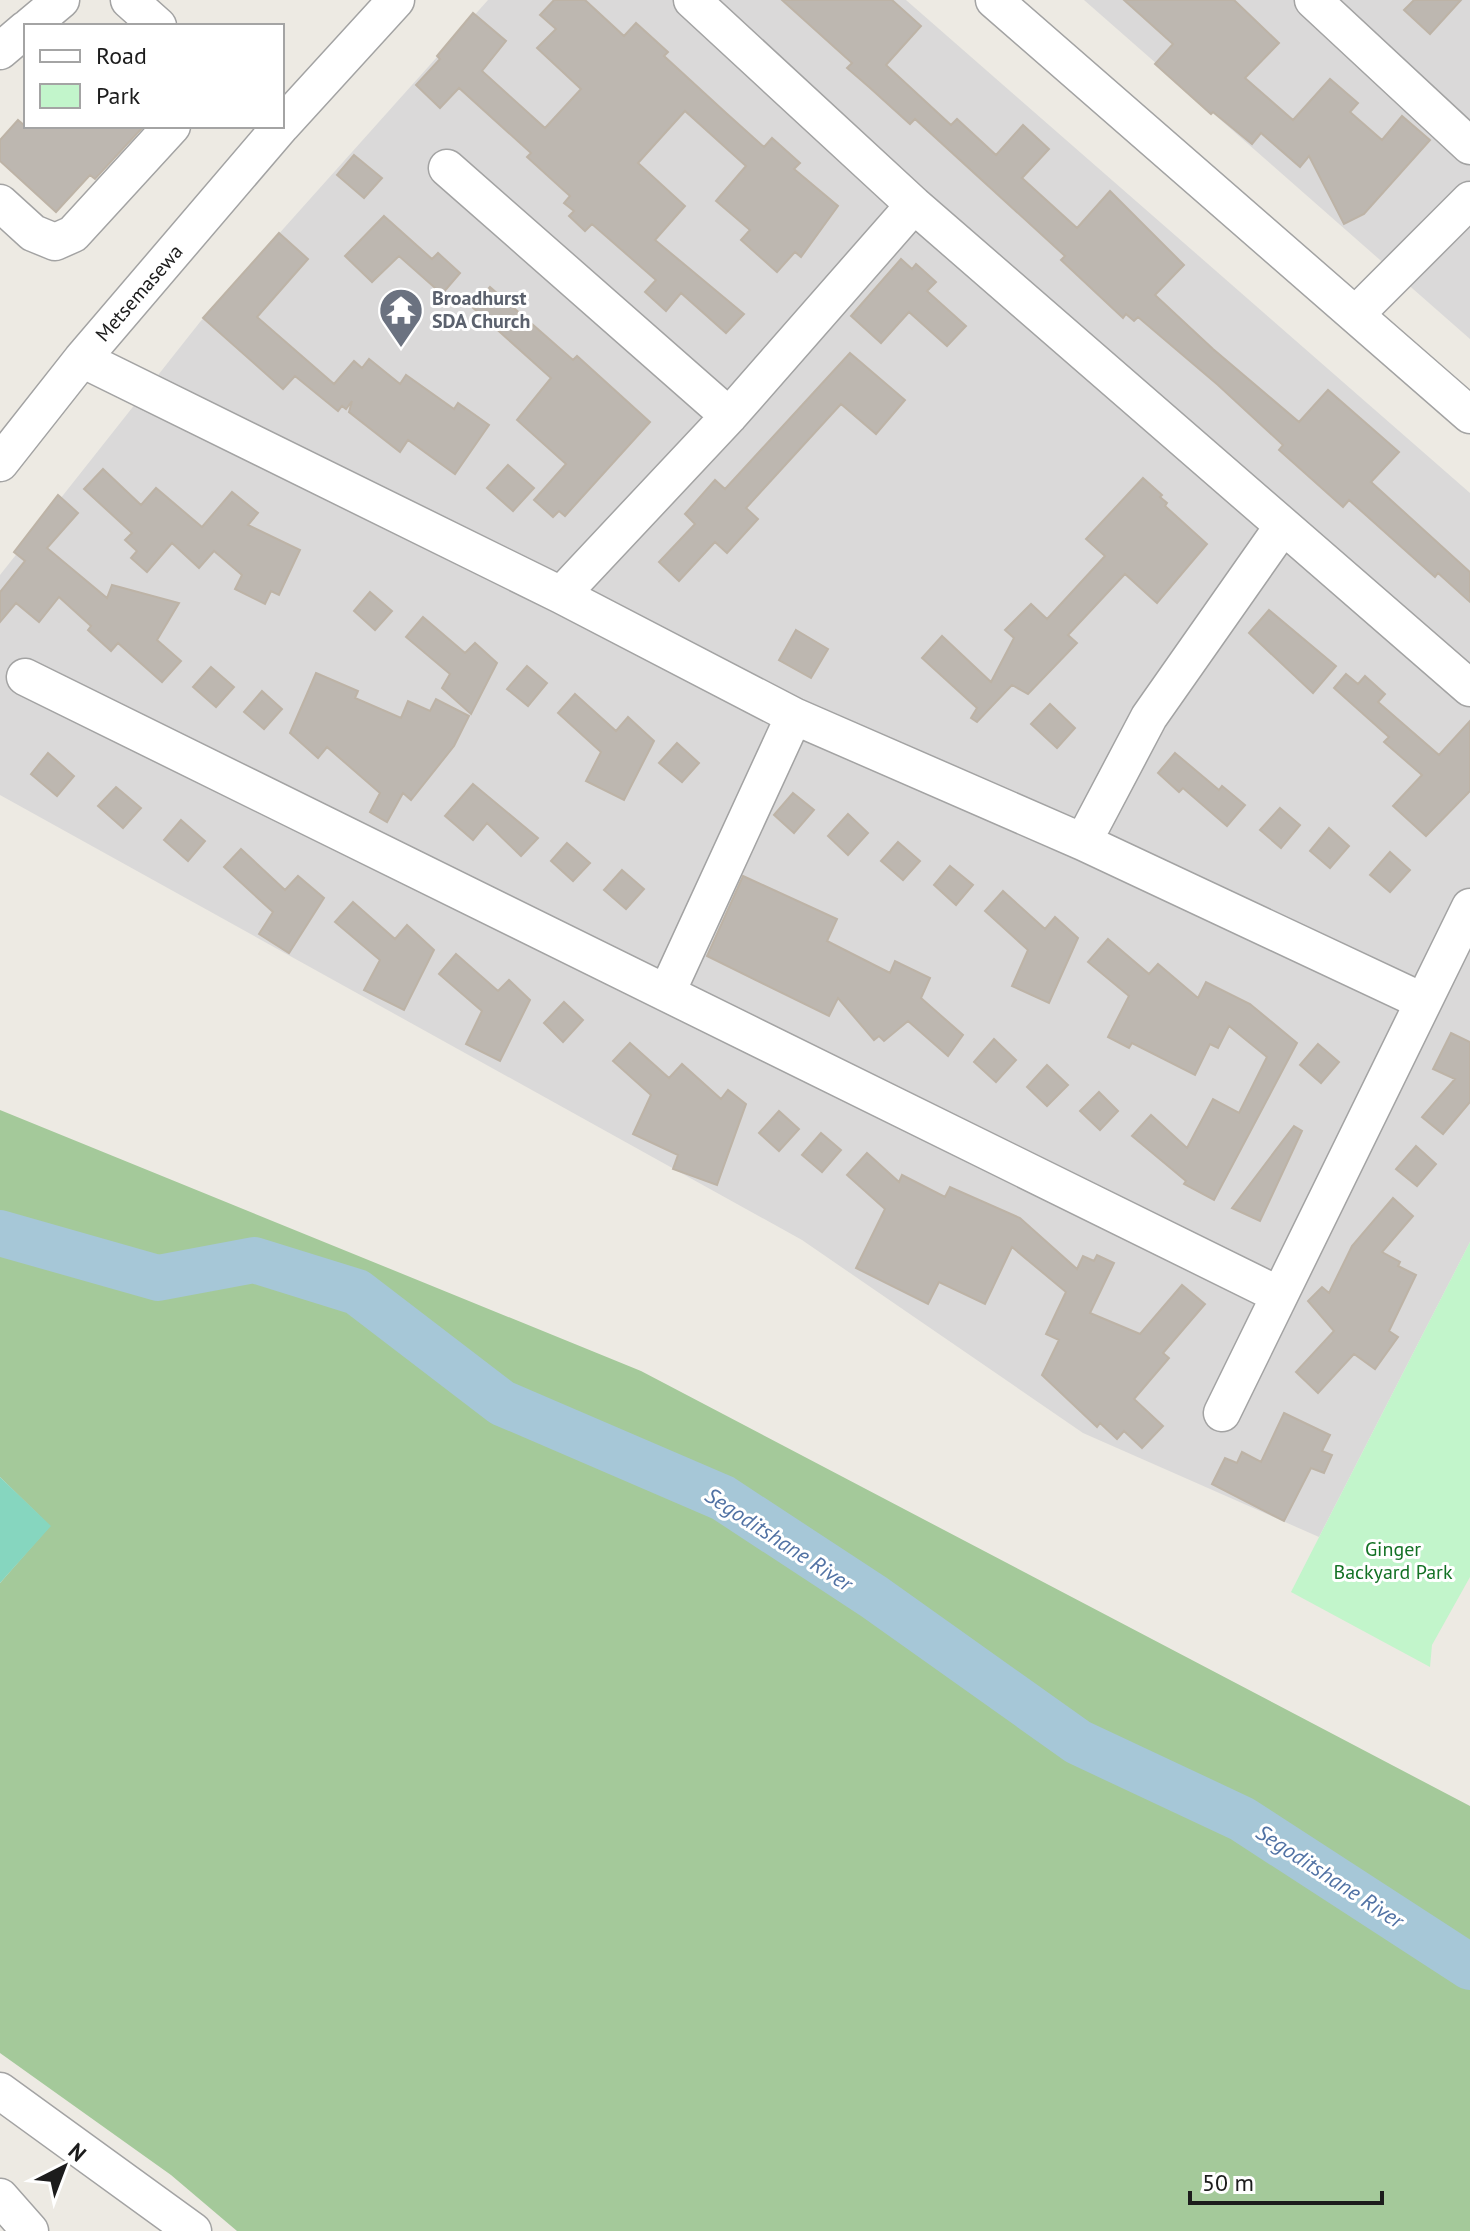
<svg xmlns="http://www.w3.org/2000/svg" width="1470" height="2231" font-family="'PT Sans',sans-serif">
  <rect width="100%" height="100%" fill="#edeae3"/>
  <!-- residential -->
  <path fill="#dad9d9" d="M488 0H906L1470 493V1242L1319 1537 1083 1433 802 1240 0 795V575L200 322Z
    M1084 0H1470V339Z"/>
  <!-- forest -->
  <path fill="#a4c99a" d="M0 1110 641 1371 1470 1806V2231H237L171 2175 0 2053V1583L50 1526 0 1477Z"/>
  <!-- park -->
  <path fill="#c2f5cb" d="M1470 1242V1577L1432 1645 1430 1667 1291 1592Z"/>
  <!-- pitch -->
  <path fill="#86d6bf" d="M0 1477 51 1526 0 1583Z"/>
  <g fill="none" stroke-linecap="round" stroke-linejoin="round">
    <!-- river -->
    <path stroke="#a6c7d7" stroke-width="46" d="M0 1233 158 1278 254 1260 357 1292 502 1403 723 1498 874 1597 1078 1742 1242 1819 1470 1967"/>
  </g>
  <!-- building -->
  <path fill="#bdb7b0" stroke="#bdb3a6" stroke-width="2" d="M554 0H585L624 36 636 23 668 52 664 56 725 112 764 147 772 138 800 163 794 169 838 206 801 257 795 252 777 272 741 240 750 230 716 201 746 166 685 111 638 163 685 206 655 240 744 314 726 333 681 293 666 311 645 292 656 280 592 224 585 231 569 216 574 211 564 203 570 196 527 157 531 153 459 88 440 108 416 85 440 59 437 56 473 13 506 41 482 71 545 128 581 89 537 48 556 29 540 15Z
    M782 0H892L921 26 886 65 951 125 957 119 996 155 1023 125 1049 149 1022 178 1077 228 1110 191 1184 265 1155 295 1213 349 1299 422 1328 390 1399 452 1371 482 1470 572V602L1438 573 1435 577 1349 500 1343 507 1279 450 1283 445 1218 385 1138 317 1134 321 1126 314 1123 318 1061 260 1065 256 915 119 910 124 869 87 847 68 852 63Z
    M1124 0H1234L1279 43 1245 78 1293 120 1330 79 1358 103 1350 112 1382 140 1402 116 1430 140 1364 214 1344 224 1309 156 1300 167 1261 133 1252 144 1213 112 1211 114 1155 64 1173 44Z
    M1414 0H1461L1430 34 1404 10Z
    M18 120 25 126H144L95 179 90 175 56 212 0 161V140Z
    M354 155 382 178 364 198 337 175Z
    M384 216 432 259 438 253 460 273 442 294 399 256 372 282 345 256Z
    M279 233 308 259 257 317 334 384 354 361 362 368 369 359 400 384 406 375 454 409 458 403 489 425 455 474 408 440 400 452 349 412 352 401 346 409 342 406 338 411 295 376 283 389 203 318Z
    M901 259 912 269 916 264 936 282 927 291 966 326 947 346 909 312 881 343 851 316Z
    M490 287 573 360 577 356 650 422 565 516 559 511 553 517 534 500 566 464 517 420 551 378 472 307Z
    M850 353 905 400 876 434 841 404 746 508 758 519 727 553 715 542 679 581 659 562 695 524 685 514 715 480 725 489Z
    M508 465 534 488 513 511 487 488Z
    M103 469 141 505 156 488 202 527 232 492 258 513 248 525 300 550 279 595 271 591 265 604 235 589 242 575 214 551 199 568 172 543 147 572 131 558 137 551 125 540 132 533 84 489Z
    M1143 478 1162 495 1160 497 1167 503 1165 506 1207 544 1157 603 1125 574 1068 635 1077 643 1028 694 1012 685 977 722 971 718 977 708 922 658 942 636 991 682 1014 638 1005 630 1031 604 1047 619 1105 556 1086 539Z
    M58 495 78 513 47 548 107 598 112 585 179 603 157 640 181 661 162 682 118 643 111 651 88 630 91 626 59 597 39 622 16 603 0 622V592L25 561 14 552Z
    M370 592 392 611 375 630 354 611Z
    M1269 610 1336 666 1313 693 1249 633Z
    M423 617 465 653 475 643 497 663 471 714 442 688 450 674 406 637Z
    M796 630 828 649 811 678 779 660Z
    M527 666 547 683 528 706 507 689Z
    M211 667 234 687 216 707 193 687Z
    M316 673 358 691 355 698 401 718 408 701 430 711 436 699 469 716 454 746 411 800 403 793 387 822 370 812 380 793 327 747 318 758 290 733Z
    M1346 674 1358 684 1365 676 1385 694 1378 702 1439 755 1470 721V791L1426 836 1393 806 1422 775 1384 742 1389 737 1334 688Z
    M262 691 282 709 264 729 244 712Z
    M575 694 616 731 628 717 654 741 624 800 586 781 601 752 558 713Z
    M1050 704 1075 728 1057 748 1031 724Z
    M677 743 699 763 682 782 659 763Z
    M48 753 74 776 57 796 31 774Z
    M1175 753 1219 790 1222 786 1245 805 1227 826 1183 788 1179 792 1158 773Z
    M473 784 538 838 521 856 487 823 473 840 445 816Z
    M116 787 141 808 123 828 98 806Z
    M793 793 814 810 794 833 774 815Z
    M1280 808 1300 825 1281 848 1260 830Z
    M848 814 868 833 848 855 828 836Z
    M181 820 205 841 188 861 164 840Z
    M1329 828 1349 846 1330 868 1310 851Z
    M898 842 920 861 903 880 881 861Z
    M567 843 590 863 573 881 551 861Z
    M241 849 285 890 298 876 324 898 289 953 259 934 273 912 224 867Z
    M1390 852 1410 870 1390 892 1370 875Z
    M950 866 973 885 956 905 934 885Z
    M622 870 644 889 626 909 604 890Z
    M743 876 837 919 827 941 890 973 895 961 930 978 921 998 963 1035 948 1056 908 1021 884 1041 879 1036 874 1040 838 998 829 1016 707 956Z
    M1003 891 1045 929 1055 917 1078 938 1049 1003 1012 986 1028 950 985 911Z
    M353 902 395 939 407 925 434 950 404 1010 364 990 380 960 335 922Z
    M1108 939 1149 974 1158 964 1198 998 1206 982 1250 1004 1297 1043 1214 1200 1184 1184 1186 1181 1132 1136 1151 1115 1187 1148 1213 1099 1239 1113 1267 1057 1229 1026 1218 1048 1210 1044 1195 1075 1132 1043 1129 1048 1108 1037 1129 996 1088 962Z
    M456 954 498 991 509 980 530 1000 500 1061 466 1044 482 1011 439 974Z
    M564 1002 583 1020 563 1042 544 1023Z
    M1451 1033 1470 1042V1102L1443 1134 1422 1117 1455 1079 1433 1069Z
    M994 1039 1016 1060 996 1082 974 1062Z
    M630 1043 669 1078 682 1064 721 1099 728 1090 746 1104 717 1185 673 1169 678 1155 633 1134 651 1095 613 1061Z
    M1318 1044 1339 1062 1321 1083 1300 1065Z
    M1047 1065 1068 1085 1047 1106 1027 1087Z
    M1099 1092 1118 1111 1100 1130 1080 1111Z
    M779 1111 799 1129 779 1151 759 1133Z
    M1294 1126 1302 1131 1260 1221 1232 1208Z
    M821 1133 841 1150 822 1172 802 1155Z
    M1416 1146 1436 1164 1417 1186 1396 1169Z
    M867 1153 899 1182 902 1175 945 1197 950 1187 1020 1218 1077 1269 1083 1256 1094 1261 1097 1255 1114 1263 1090 1313 1140 1334 1182 1285 1205 1304 1163 1353 1169 1358 1134 1399 1163 1426 1142 1448 1124 1431 1117 1439 1100 1423 1097 1427 1042 1375 1059 1340 1046 1334 1066 1292 1012 1247 985 1304 939 1282 928 1304 856 1268 885 1209 847 1175Z
    M1393 1198 1413 1216 1382 1252 1400 1262 1398 1266 1416 1275 1389 1331 1398 1337 1375 1369 1354 1354 1318 1393 1296 1372 1334 1331 1308 1301 1322 1287 1329 1293 1352 1246Z
    M1284 1413 1330 1435 1322 1451 1332 1455 1324 1473 1311 1468 1284 1521 1212 1484 1225 1458 1237 1463 1242 1452 1261 1462Z"/>
  <g fill="none" stroke-linecap="round" stroke-linejoin="round">
    <!-- minor casing -->
    <g stroke="#a3a3a3" stroke-width="39">
      <path id="minor" d="M129 0 158 26
        M692 0 914 205 1470 688
        M994 0 1470 415
        M1313 0 1470 146
        M30 26 61 0
        M0 51 26 29
        M282 125 396 0
        M447 168 729 416
        M0 203 33 233 55 242 73 234 172 126
        M1356 314 1470 200
        M82 359 561 595 794 716 1083 842 1422 1001
        M0 463 82 359 281 126
        M561 595 729 416 914 205
        M25 677 1279 1295
        M1083 842 1149 717 1283 526
        M667 992 794 716
        M1222 1413 1470 907
        M0 2091 193 2231
        M0 2197 30 2231"/>
    </g>
    <!-- minor -->
    <use href="#minor" stroke="#fff" stroke-width="36"/>
  </g>
  <!-- icons -->
  <defs>
    <g id="temple-pin" transform="scale(2.3)"><path d="M0 17L-7.5 6A9.5 9.5 0 1 1 7.5 6Z" fill="#6b7280" stroke="#fff"/><path d="M0-6L5-2H3V0L6.5 2.5H4V6H1.5V3h-3V6H-4V2.5H-6.5L-3 0V-2H-5Z" fill="#fff"/></g>
  </defs>
  <g fill-rule="evenodd">
    <use href="#temple-pin" x="401" y="310"/>
  </g>
  <g text-anchor="middle" stroke-width="6" stroke-linejoin="round" paint-order="stroke">
    <!-- street labels -->
    <g font-size="20" fill="#1c1c1c" stroke="#fff">
      <text transform="translate(139 293) rotate(-49)" y="7">Metsemasewa</text>
    </g>
    <!-- worship labels -->
    <g font-size="20" font-weight="bold" fill="#5b616d" stroke="#fff" text-anchor="start">
      <text x="432" y="305">Broadhurst<tspan x="432" dy="23">SDA Church</tspan></text>
    </g>
    <!-- park labels -->
    <g font-size="20" fill="#137124" stroke="#fff">
      <text x="1393" y="1556">Ginger<tspan x="1393" dy="23">Backyard Park</tspan></text>
    </g>
    <!-- water labels -->
    <g font-size="22" font-style="italic" fill="#5172a4" stroke="#fff">
      <text transform="translate(779 1539) rotate(33)" y="8">Segoditshane River</text>
      <text transform="translate(1330 1876) rotate(33)" y="8">Segoditshane River</text>
    </g>
  </g>
  <!-- legend -->
  <rect x="24" y="24" width="260" height="104" fill="#ffffff" stroke="#a4a4a4" stroke-width="2"/>
  <rect x="40" y="50" width="40" height="12" fill="#ffffff" stroke="#a4a4a4" stroke-width="2"/>
  <text x="96" y="64" font-size="24" fill="#1c1c1c">Road</text>
  <rect x="40" y="84" width="40" height="24" fill="#c2f5cb" stroke="#a4a4a4" stroke-width="2"/>
  <text x="96" y="104" font-size="24" fill="#1c1c1c">Park</text>
  <!-- north arrow -->
  <g transform="translate(64 2167) rotate(42)" stroke="#ffffff" stroke-width="6" paint-order="stroke">
  <path d="M0-6L14 30L0 20L-14 30Z" fill="#1c1c1c"/>
  <text y="-12" font-size="22" font-weight="bold" text-anchor="middle" fill="#1c1c1c">N</text>
  </g>
  <!-- scale -->
  <path d="M1190 2191v12h192v-12" fill="none" stroke="#1c1c1c" stroke-width="4"/>
  <text x="1202" y="2191" font-size="24" fill="#1c1c1c" stroke="#ffffff" stroke-width="6" paint-order="stroke">50 m</text>
</svg>
